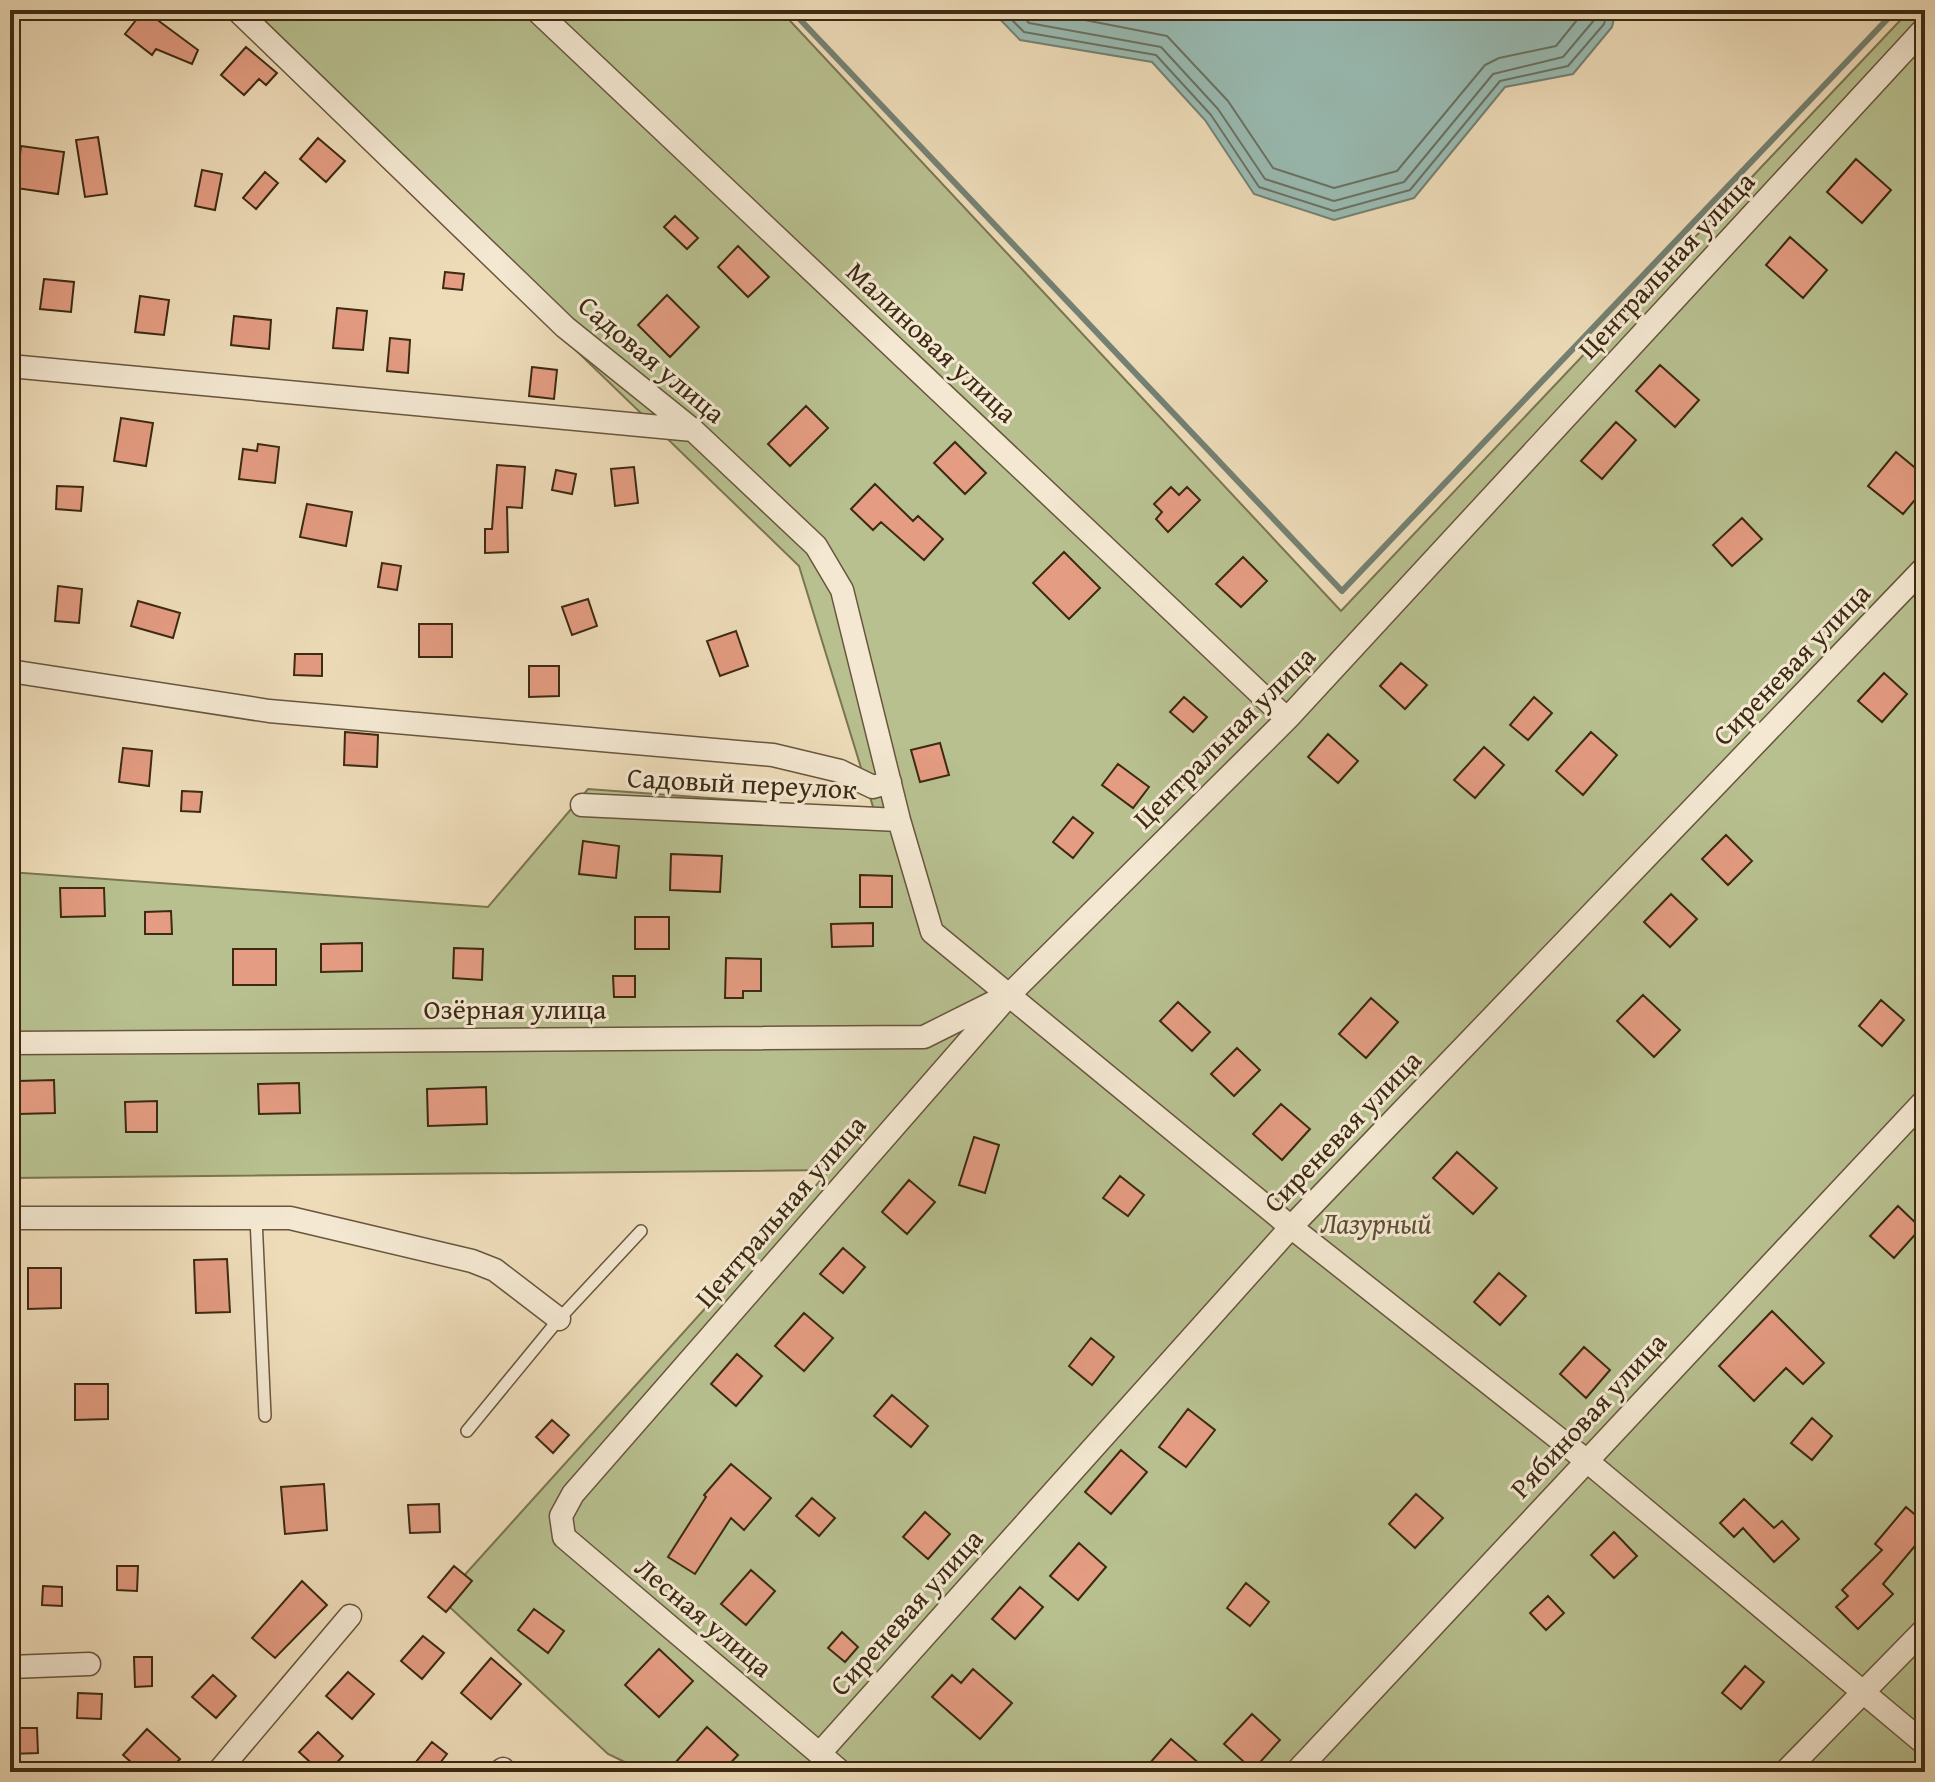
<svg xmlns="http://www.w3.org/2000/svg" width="1935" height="1782" font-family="'Gentium Book Plus',serif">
  <rect width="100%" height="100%" fill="#eedcb9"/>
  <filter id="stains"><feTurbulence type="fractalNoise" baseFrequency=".0025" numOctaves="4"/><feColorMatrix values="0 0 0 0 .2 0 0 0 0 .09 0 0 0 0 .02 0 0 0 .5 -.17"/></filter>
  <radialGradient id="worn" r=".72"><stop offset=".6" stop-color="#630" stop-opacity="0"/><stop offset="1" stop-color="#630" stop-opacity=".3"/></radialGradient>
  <!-- green -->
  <path fill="#b8c090" stroke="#7a7551" stroke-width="2" d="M224 10H780L1341 611 1910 10H1925V1772H629L633 1766 608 1754 442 1600 830 1170 10 1178V872L488 907 588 789 874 810 799 566Z"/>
  <!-- water -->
  <path fill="#99bbb3" stroke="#748173" stroke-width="2" d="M991 10H1616L1612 27 1573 74 1505 87 1414 198 1334 220 1254 194 1205 120 1152 62 1020 40Z"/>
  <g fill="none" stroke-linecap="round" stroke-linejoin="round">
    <!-- shore -->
    <path stroke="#6a7262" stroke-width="2" d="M1002 10 1024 32 1156 55 1211 115 1259 187 1334 211 1410 190 1500 81 1568 66 1604 24 1608 10
      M1016 10 1029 23 1161 47 1218 109 1265 179 1334 201 1404 182 1493 74 1563 57 1595 19 1597 10
      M1033 10 1167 36 1228 101 1273 168 1334 188 1397 171 1485 65 1499 58 1556 46 1585 10"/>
    <!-- stream -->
    <path stroke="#748173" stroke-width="6" d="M791 10 1342 591 1896 10"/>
  </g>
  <!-- building -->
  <path fill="#e49c82" stroke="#3c2a12" stroke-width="2" d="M144 10 198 50 192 64 156 49 152 55 125 34Z
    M246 47 277 73 266 85 259 79 244 95 221 75Z
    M98 137 107 194 85 197 76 140Z
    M318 138 345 161 326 182 300 159Z
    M21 146 64 152 58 194 16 188Z
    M1856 159 1891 190 1862 223 1827 192Z
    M202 170 222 174 215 210 195 206Z
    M265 172 278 183 256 209 243 198Z
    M675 216 698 238 687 249 664 227Z
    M1790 237 1827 270 1803 298 1766 265Z
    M738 246 769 277 748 297 718 267Z
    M445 272 464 274 462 290 443 288Z
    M44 279 74 282 71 312 40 309Z
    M667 295 699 327 670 357 638 325Z
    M140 296 169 300 164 335 135 332Z
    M337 308 367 311 363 350 333 348Z
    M234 316 271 320 269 349 231 345Z
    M390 338 410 340 408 373 387 371Z
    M1660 365 1699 400 1675 427 1636 391Z
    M532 367 557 370 554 399 529 396Z
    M806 406 828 428 790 466 768 444Z
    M121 418 153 423 146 466 114 461Z
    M1616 422 1636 440 1602 479 1581 461Z
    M955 442 986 473 965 494 934 463Z
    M258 444 279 447 275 483 239 479 243 449 257 451Z
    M1896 452 1925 476V488L1903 514 1868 486Z
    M497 465 525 467 522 508 507 507 508 552 485 553V529H492Z
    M634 467 638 503 615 506 611 469Z
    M556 470 576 474 572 494 552 490Z
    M875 484 913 521 918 516 943 539 924 560 881 522 873 530 851 509Z
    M57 486 83 487 81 511 56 509Z
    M1171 487 1179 495 1187 487 1200 500 1168 532 1156 519 1162 512 1154 504Z
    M307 504 352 512 346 546 300 537Z
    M1742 518 1762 539 1732 566 1713 545Z
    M1064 552 1100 588 1069 619 1033 583Z
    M1243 557 1267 581 1241 607 1216 584Z
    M382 563 401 566 397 590 378 587Z
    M58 586 82 589 79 623 55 621Z
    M588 599 597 626 572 635 562 607Z
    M138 601 180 613 173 638 131 626Z
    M419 624H452V657H419Z
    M736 631 748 666 720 676 707 641Z
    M295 654H322V676L294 675Z
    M1401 663 1427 685 1405 709 1380 686Z
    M529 666H559V696L529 697Z
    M1884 673 1907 694 1882 722 1858 701Z
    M1184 697 1207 717 1193 732 1170 712Z
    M1534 697 1552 713 1528 740 1510 725Z
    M345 732 378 735 377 767 344 765Z
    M1591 732 1617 755 1583 795 1556 771Z
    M1328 734 1358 761 1338 783 1308 757Z
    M940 743 949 775 920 782 911 750Z
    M1484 747 1504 765 1475 798 1454 780Z
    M123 748 152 751 149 786 119 782Z
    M1118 764 1149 787 1133 808 1102 785Z
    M182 791 202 792 200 812 181 811Z
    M1073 817 1093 833 1073 858 1053 842Z
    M1726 835 1752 861 1728 885 1702 859Z
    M583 841 619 846 616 878 579 874Z
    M671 854 722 856 720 892 670 890Z
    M860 875 892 876V907H860Z
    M60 888H104L105 916 61 917Z
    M1671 894 1697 919 1670 947 1644 922Z
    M171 911 172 934H145V912Z
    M635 917H669V949H635Z
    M873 923V946L832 947 831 924Z
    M362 943V971L321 972V944Z
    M454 948 483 949 482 980 453 978Z
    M233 949H276V985H233Z
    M726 958 761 959V991H743V998H725Z
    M613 976H635V997H614Z
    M1643 995 1680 1030 1654 1057 1617 1021Z
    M1371 998 1398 1022 1366 1058 1339 1034Z
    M1881 1000 1904 1020 1882 1046 1859 1026Z
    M1178 1002 1210 1032 1192 1051 1160 1021Z
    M1237 1048 1260 1070 1234 1096 1211 1074Z
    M54 1080 55 1113 19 1114 18 1081Z
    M299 1083 300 1113 259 1114 258 1084Z
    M486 1087 487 1124 428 1126 427 1089Z
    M157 1101V1132H126L125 1102Z
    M1281 1104 1310 1129 1282 1160 1253 1134Z
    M974 1137 999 1145 985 1193 959 1185Z
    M1457 1152 1497 1188 1473 1214 1433 1178Z
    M1120 1176 1144 1195 1128 1216 1103 1198Z
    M909 1180 935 1202 907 1234 882 1212Z
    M1898 1206 1921 1228 1894 1258 1870 1236Z
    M843 1248 865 1267 843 1293 820 1274Z
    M227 1259 230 1312 196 1313 194 1260Z
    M28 1268H61V1308L28 1309Z
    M1499 1273 1526 1296 1500 1325 1474 1302Z
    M1772 1311 1824 1363 1803 1384 1786 1368 1754 1401 1719 1366Z
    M804 1313 833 1338 804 1371 775 1346Z
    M1091 1338 1114 1357 1092 1385 1069 1366Z
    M1584 1347 1610 1370 1586 1398 1560 1374Z
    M737 1354 762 1376 736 1406 711 1384Z
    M75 1384H108V1419L75 1420Z
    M892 1395 928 1426 911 1447 874 1416Z
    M1188 1409 1215 1430 1186 1467 1159 1447Z
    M1812 1418 1832 1436 1812 1460 1791 1443Z
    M552 1420 569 1435 553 1453 536 1437Z
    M1121 1450 1147 1472 1111 1514 1085 1492Z
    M731 1464 771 1498 744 1530 731 1518 695 1574 668 1557 706 1497 704 1495Z
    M324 1484 327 1530 285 1534 281 1487Z
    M1416 1494 1443 1518 1415 1548 1389 1524Z
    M812 1498 835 1518 819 1536 796 1516Z
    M1744 1499 1774 1528 1782 1521 1799 1539 1774 1562 1743 1528 1734 1537 1720 1523Z
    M439 1504 440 1532 410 1533 408 1505Z
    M1906 1507 1925 1523V1534L1883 1584 1893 1594 1858 1629 1836 1607 1848 1596 1842 1590 1882 1550 1875 1544Z
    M925 1512 950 1534 928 1559 903 1537Z
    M1614 1532 1637 1556 1614 1578 1591 1555Z
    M1079 1543 1106 1567 1078 1600 1050 1576Z
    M117 1566H138L137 1591 117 1590Z
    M454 1566 472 1581 446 1612 428 1597Z
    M751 1570 775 1591 746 1625 721 1604Z
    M302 1581 327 1605 275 1658 252 1638Z
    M1246 1583 1269 1602 1250 1626 1227 1608Z
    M43 1586 62 1587V1606L42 1605Z
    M1020 1587 1043 1607 1015 1639 992 1619Z
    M1548 1596 1564 1613 1546 1630 1530 1613Z
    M534 1609 564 1631 548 1653 518 1630Z
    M842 1632 858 1647 845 1662 828 1648Z
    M423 1636 444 1653 422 1679 401 1661Z
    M659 1649 693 1681 659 1717 625 1685Z
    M134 1657H152V1686L135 1687Z
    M491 1658 521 1684 491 1719 461 1693Z
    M1745 1666 1764 1682 1741 1709 1722 1693Z
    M973 1669 1012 1703 980 1739 932 1697 952 1675 961 1683Z
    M348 1672 374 1694 352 1719 326 1696Z
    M213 1675 236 1696 216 1718 192 1697Z
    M78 1693 102 1694 101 1719 77 1718Z
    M1252 1714 1280 1740 1253 1770 1224 1744Z
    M707 1727 738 1755 722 1772H667Z
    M10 1728H37L38 1753 11 1754Z
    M147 1729 180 1759 168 1772H142L123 1755Z
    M318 1732 343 1756 328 1772H321L299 1752Z
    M1171 1739 1209 1772H1142Z
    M432 1742 447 1754 433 1772H408Z"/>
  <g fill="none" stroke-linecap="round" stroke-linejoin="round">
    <!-- service casing -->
    <g stroke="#68563c" stroke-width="14">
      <path id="service" d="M256 1218 265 1416
        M467 1431 559 1319 641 1231"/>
    </g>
    <!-- minor casing -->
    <g stroke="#68563c" stroke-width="25">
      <path id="minor" d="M237 10 565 327 693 430 816 546 842 590 899 820 932 932 1291 1227 1587 1461 1925 1744
        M536 10 1287 719
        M10 366 693 430
        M10 671 269 711 773 755 840 771 873 787 890 782
        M582 805 899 820
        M10 1043 924 1037 998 1000
        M10 1218H290L472 1261 495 1270 559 1319
        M10 1667 89 1664
        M820 1753 1291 1227 1925 567
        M218 1772 350 1616
        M499 1772 503 1769
        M841 1772 564 1537 561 1516 573 1494 1010 994 1287 719 1925 28
        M1296 1772 1925 1100
        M1785 1772 1925 1629"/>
    </g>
    <!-- service -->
    <use href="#service" stroke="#f4e8d2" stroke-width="11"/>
    <!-- minor -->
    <use href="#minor" stroke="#f4e8d2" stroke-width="22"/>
  </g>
  <g text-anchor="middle" stroke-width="6" stroke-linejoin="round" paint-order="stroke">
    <!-- street labels -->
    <g font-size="28" fill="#3c2a12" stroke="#f4e8d2">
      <text transform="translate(1666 265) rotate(-47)" y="10">Центральная улица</text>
      <text transform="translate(932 342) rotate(43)" y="10">Малиновая улица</text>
      <text transform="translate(652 359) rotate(40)" y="10">Садовая улица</text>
      <text transform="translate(1791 664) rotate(-46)" y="10">Сиреневая улица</text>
      <text transform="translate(1224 737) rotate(-45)" y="10">Центральная улица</text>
      <text transform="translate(742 783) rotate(3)" y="10">Садовый переулок</text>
      <text x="515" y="1019">Озёрная улица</text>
      <text transform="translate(1342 1131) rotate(-46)" y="10">Сиреневая улица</text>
      <text transform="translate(780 1211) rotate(-49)" y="10">Центральная улица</text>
      <text transform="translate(1588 1415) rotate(-47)" y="10">Рябиновая улица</text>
      <text transform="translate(906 1612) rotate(-48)" y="10">Сиреневая улица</text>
      <text transform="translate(704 1617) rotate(40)" y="10">Лесная улица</text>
    </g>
    <!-- park labels -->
    <g font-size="28" font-style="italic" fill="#5b5032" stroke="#f4e8d2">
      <text x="1376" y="1233">Лазурный</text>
    </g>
  </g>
  <!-- margin -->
  <rect width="1935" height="1782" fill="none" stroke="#eedcb9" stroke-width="40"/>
  <rect x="12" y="12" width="1911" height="1758" fill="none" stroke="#3c2a12" stroke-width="4"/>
  <rect x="20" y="20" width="1895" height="1742" fill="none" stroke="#3c2a12" stroke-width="2"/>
  <rect width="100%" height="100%" filter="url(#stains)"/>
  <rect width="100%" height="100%" fill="url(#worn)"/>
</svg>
